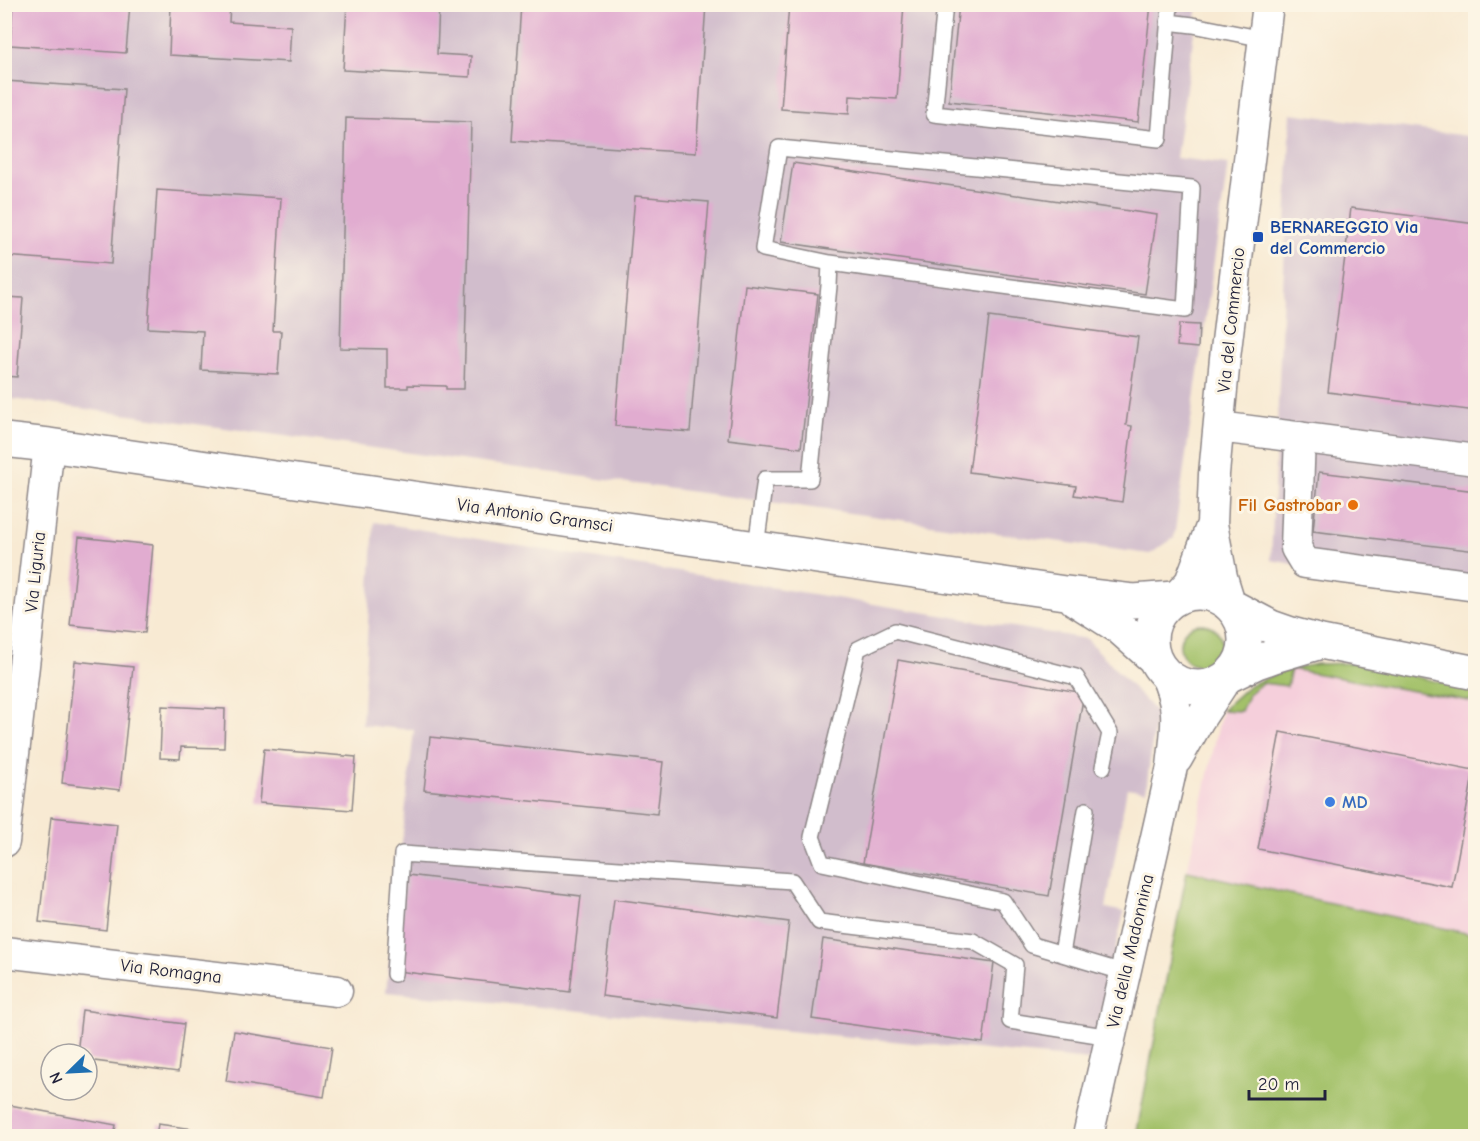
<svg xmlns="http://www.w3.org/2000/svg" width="1480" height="1141" font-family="'Comic Neue',sans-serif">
  <rect width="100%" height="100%" fill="#fcf5e5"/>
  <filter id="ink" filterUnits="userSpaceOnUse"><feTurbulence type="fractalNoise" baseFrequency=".0167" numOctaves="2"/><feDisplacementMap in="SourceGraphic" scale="12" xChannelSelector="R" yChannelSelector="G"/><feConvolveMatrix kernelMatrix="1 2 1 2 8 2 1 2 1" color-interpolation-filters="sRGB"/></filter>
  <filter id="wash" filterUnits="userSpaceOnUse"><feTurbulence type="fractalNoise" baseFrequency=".008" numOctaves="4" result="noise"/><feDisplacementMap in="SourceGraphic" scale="24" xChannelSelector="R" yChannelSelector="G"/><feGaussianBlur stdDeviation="1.35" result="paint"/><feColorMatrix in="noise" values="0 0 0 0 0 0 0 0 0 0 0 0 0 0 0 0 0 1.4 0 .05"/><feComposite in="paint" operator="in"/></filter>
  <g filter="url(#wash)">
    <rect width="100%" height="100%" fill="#f8ead3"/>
    <!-- built -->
    <path fill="#f5cfdb" d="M1290 669 1475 702V935L1187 871 1222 710 1241 711 1249 694 1262 683Z"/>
    <!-- industrial -->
    <path fill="#d1bdcc" d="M6 5H1198L1176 158 1228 164 1174 538 1150 554 5 398 4 28Z
      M1291 113 1475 137V597L1271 560Z
      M374 522 1087 639 1156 712 1146 791 1127 788 1106 908 1124 912 1090 1060 386 992 414 730 362 725Z"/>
    <!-- green -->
    <path fill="#a3c169" stroke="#627252" stroke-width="1.5" d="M1180 645a21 21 0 1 1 42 0a21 21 0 1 1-42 0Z
      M1354 663 1475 690V702L1291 669 1287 686 1262 683 1249 694 1241 711 1222 710 1250 685 1281 672 1316 664Z
      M1187 871 1475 935V1136H1136Z"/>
    <g id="blocks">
      <!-- building -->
      <path fill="#e1acd0" d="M13 4H130L126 53 10 45Z
        M171 4H230L229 22 291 26 289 62 169 55Z
        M347 4H439L437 54 471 56 470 77 343 70Z
        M521 4H706L696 153 512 141Z
        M789 4H904L897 99 850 96 849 114 781 109Z
        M959 4H1151L1138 122 949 101Z
        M5 81 124 89 111 264 4 256Z
        M346 118 471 122 464 389H446V386L408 385V388H387V349L340 348Z
        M793 163 1157 215 1145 294 781 242Z
        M157 190 281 198 273 331H281L278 374 201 370 203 331 148 328Z
        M635 196 709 202 690 432 615 426Z
        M1351 208 1476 224V411L1328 392Z
        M745 285 818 294 801 448 728 439Z
        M4 297 23 298 17 377 4 376Z
        M989 317 1138 337 1126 425 1132 426 1122 502 1074 495 1076 486 969 472Z
        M1179 324 1199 325 1198 348 1177 346Z
        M1319 472 1476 491V551L1313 531Z
        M79 537 153 545 145 633 70 625Z
        M898 660 1084 693 1049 896 863 863Z
        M75 661 133 667 120 790 62 783Z
        M162 706 225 709 224 748 181 747 180 759 160 758Z
        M1280 732 1474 770 1452 887 1258 849Z
        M430 737 663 762 657 814 424 790Z
        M264 749 356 757 352 810 259 803Z
        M51 817 117 824 106 930 39 922Z
        M408 875 581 896 570 992 397 971Z
        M614 899 789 922 777 1018 602 996Z
        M823 939 994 963 983 1043 812 1019Z
        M82 1010 184 1024 178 1072 87 1060V1054H77Z
        M234 1031 332 1047 324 1097 226 1081Z
        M10 1105 116 1125 114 1136H5Z
        M158 1124 236 1135V1136H156Z"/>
    </g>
  </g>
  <g filter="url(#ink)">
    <use href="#blocks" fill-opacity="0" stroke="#8d8687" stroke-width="1.5"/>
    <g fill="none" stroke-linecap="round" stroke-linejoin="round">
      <!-- service casing -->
      <g stroke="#8d8687" stroke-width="18">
        <path id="service" d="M945 4 934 114 1159 139 1170 4
          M1168 22 1193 25 1264 39
          M756 547 765 479H810L829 286 830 263 763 249 779 148 1192 188 1185 310 830 263
          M1103 767 1110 733 1076 677 895 631 858 649 812 837 822 863 1003 901 1032 945 1126 973
          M1062 954 1086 810
          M394 974 402 854 792 881 819 922 973 941 1015 965 1010 1021 1110 1037"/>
      </g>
      <!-- minor casing -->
      <g stroke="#8d8687" stroke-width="33">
        <path id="minor" d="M1219 427 1476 460
          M1300 437 1296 548 1305 563 1476 586
          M1175 598 1190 582 1212 524
          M1231 606 1222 577 1212 524 1214 474 1225 358 1268 4
          M1177 759 1199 720 1228 676
          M4 842 49 445
          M4 952 337 991
          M1088 1136 1172 767C1176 728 1182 709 1164 672"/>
      </g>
      <!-- tertiary casing -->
      <g stroke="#8d8687" stroke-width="36">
        <path id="tertiary" d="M4 440 49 445 1065 593 1133 601 1175 598
          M1151 640a47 47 0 1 1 94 0a47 47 0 1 1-94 0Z
          M1075 599 1119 627 1155 659
          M1231 606 1271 627 1291 634 1321 642 1476 673
          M1228 676 1257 662 1274 656 1321 642"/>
      </g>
      <!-- service -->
      <use href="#service" stroke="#fff" stroke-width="15"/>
      <!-- minor -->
      <use href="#minor" stroke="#fff" stroke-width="30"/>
      <!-- tertiary -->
      <use href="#tertiary" stroke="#fff" stroke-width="33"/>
    </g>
  </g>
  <!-- markers -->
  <rect fill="#1a4fb4" stroke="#fcf5e5" stroke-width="2" x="1252" y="231" width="12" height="12" rx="3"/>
  <circle fill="#e8710a" stroke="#fcf5e5" stroke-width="2" cx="1353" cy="505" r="6"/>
  <circle fill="#3f7fe0" stroke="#fcf5e5" stroke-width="2" cx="1330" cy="802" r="6"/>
  <g text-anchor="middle" stroke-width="6" stroke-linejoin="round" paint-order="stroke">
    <!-- transit labels -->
    <g font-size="18" font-weight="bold" fill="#164399" stroke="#fcf5e5" text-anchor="start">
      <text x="1270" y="233">BERNAREGGIO Via<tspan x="1270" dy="21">del Commercio</tspan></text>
    </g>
    <!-- street labels -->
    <g font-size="18" fill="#22223b" stroke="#fcf5e5">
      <text transform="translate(1231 320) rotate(-84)" y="6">Via del Commercio</text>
      <text transform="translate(535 515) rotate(8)" y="6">Via Antonio Gramsci</text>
      <text transform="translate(35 572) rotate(-84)" y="6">Via Liguria</text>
      <text transform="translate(1130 951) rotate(-77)" y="6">Via della Madonnina</text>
      <text transform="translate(171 971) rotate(7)" y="6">Via Romagna</text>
    </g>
    <!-- food labels -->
    <g font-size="18" font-weight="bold" fill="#c56008" stroke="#fcf5e5" text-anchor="end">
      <text x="1341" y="511">Fil Gastrobar</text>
    </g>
    <!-- shop labels -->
    <g font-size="18" font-weight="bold" fill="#366cbe" stroke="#fcf5e5" text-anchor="start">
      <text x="1342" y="808">MD</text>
    </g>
  </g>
  <!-- margin -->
  <rect width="1480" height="1141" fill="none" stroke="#fcf5e5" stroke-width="24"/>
  <!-- north arrow -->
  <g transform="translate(69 1072) rotate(246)"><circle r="28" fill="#fcf5e5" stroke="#a5a1a1" stroke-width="1.5"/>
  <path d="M0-4.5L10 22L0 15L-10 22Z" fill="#1f6fb2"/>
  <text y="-9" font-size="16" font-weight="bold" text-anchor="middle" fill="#22223b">N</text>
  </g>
  <!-- scale -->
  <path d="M1249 1090v9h76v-9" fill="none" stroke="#22223b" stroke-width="3"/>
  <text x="1258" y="1090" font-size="18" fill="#22223b" stroke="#fcf5e5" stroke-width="4.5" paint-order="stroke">20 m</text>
</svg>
